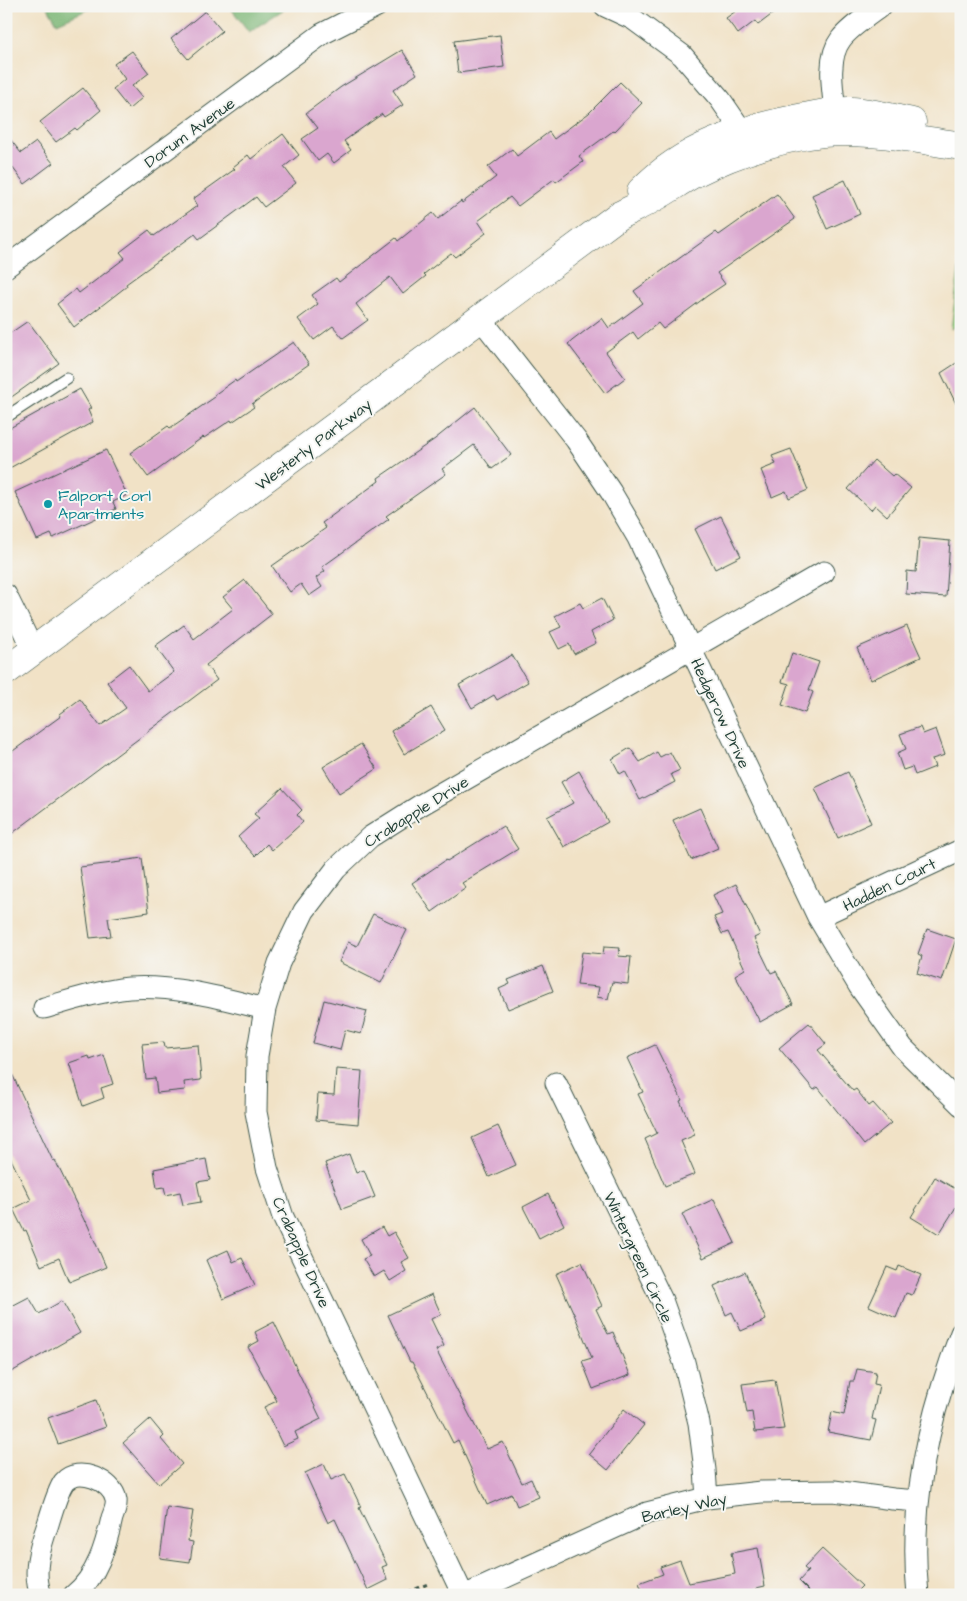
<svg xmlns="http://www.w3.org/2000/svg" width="967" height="1601" font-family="'Architects Daughter',sans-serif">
  <rect width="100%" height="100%" fill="#f6f6f2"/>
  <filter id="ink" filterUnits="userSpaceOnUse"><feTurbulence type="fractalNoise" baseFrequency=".02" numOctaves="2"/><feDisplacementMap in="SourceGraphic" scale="10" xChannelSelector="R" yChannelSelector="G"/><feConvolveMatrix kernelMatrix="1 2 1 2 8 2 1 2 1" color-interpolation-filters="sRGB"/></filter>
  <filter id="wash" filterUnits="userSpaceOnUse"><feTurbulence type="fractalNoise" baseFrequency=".0096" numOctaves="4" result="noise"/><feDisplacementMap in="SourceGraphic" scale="20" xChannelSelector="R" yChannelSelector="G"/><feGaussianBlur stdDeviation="1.12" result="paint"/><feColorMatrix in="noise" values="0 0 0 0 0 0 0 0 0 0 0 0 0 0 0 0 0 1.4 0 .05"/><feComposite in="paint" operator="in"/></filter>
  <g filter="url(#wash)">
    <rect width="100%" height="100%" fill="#f1e2c6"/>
    <!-- green -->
    <path fill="#9bd587" stroke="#5d895e" d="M961 254V323L951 329Z"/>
    <!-- forest -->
    <path fill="#7cb674" stroke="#4e7a54" d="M47 6H96L57 23Z
      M229 6H289L249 32Z"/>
    <g id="blocks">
      <!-- building -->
      <path fill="#daa6cf" d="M743 6H783L758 25 755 21 738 34 726 18Z
        M205 11 222 31 188 59 171 39Z
        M500 35 504 67 458 73 454 41Z
        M402 50 417 74 393 90 403 105 384 117 382 114 344 141 351 150 334 163 327 154 318 161 302 139 318 128 306 113 341 87Z
        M132 51 149 73 132 86 142 98 129 109 113 89 125 79 114 64Z
        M620 82 642 103 614 132 613 131 579 156 583 162 556 182 554 179 518 206 510 197 478 221 486 233 455 257 451 253 424 274 426 276 403 294 390 277 356 304 368 320 343 338 333 326 314 340 298 319 318 304 312 295 336 278 339 282 396 238 398 241 433 213 438 219 461 201 462 203 496 177 488 167 512 149 517 156 549 132 554 139 589 113Z
        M83 88 101 110 77 130 75 128 56 142 40 122Z
        M6 134 21 153 36 142 53 163 25 184 6 159Z
        M283 134 299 155 284 167 296 183 264 207 256 197 199 239 195 234 126 284 127 286 74 327 57 304 76 289 79 293 125 258 120 252 149 230 154 236 197 206 193 199 235 169 233 167 248 155 251 159Z
        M845 180 860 214 827 229 812 195Z
        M777 194 795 219 717 273 725 284 707 296 663 329 658 323 638 339 633 332 606 352 625 378 605 393 568 344 602 318 609 328 643 303 634 291 716 232 719 235Z
        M28 321 59 363 6 401V336Z
        M294 342 309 364 252 404 254 407 232 422 231 420 204 438 203 437 148 477 130 453 168 426 170 428 215 397 214 395 235 380 236 382Z
        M961 360V414L941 373Z
        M80 389 91 408 88 410 93 422 6 470V430Z
        M475 407 511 455 492 469 474 445 442 469 446 474 386 516 389 519 322 567 325 571 316 578 322 587 309 596 301 584 290 592 272 566 326 528 322 523 379 481 378 478 435 439Z
        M791 449 808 490 789 498 786 491 772 497 761 470 776 464 772 456Z
        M106 450 127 495 113 502 116 509 53 538 51 534 37 540 15 492Z
        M874 460 892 476 894 474 911 488 887 516 875 505 871 510 848 489Z
        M721 516 741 556 715 569 695 529Z
        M919 538 950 541 946 597 906 594 907 571 916 572Z
        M245 580 272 614 206 665 217 680 6 838V756L61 716 60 714 80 699 100 726 126 708 107 682 129 665 148 691 174 672 155 646 184 625 194 639 233 609 223 597Z
        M602 598 613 620 591 632 596 643 574 654 569 644 559 649 550 632 561 627 555 616 580 603 583 608Z
        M907 626 921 657 871 680 857 648Z
        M792 653 819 662 809 690 813 692 805 713 782 705 789 684 782 682Z
        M512 655 528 682 497 700 494 695 472 708 459 685Z
        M431 707 445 730 404 754 391 731Z
        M920 727 923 734 936 729 945 755 932 759 935 767 915 775 912 767 903 770 897 753 906 749 900 734Z
        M361 744 377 769 339 793 323 767Z
        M630 748 640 762 657 752 660 757 670 752 680 770 671 774 675 782 640 800 625 771 620 774 612 759Z
        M579 771 608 822 564 847 547 817 573 803 561 782Z
        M848 772 871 823 838 838 815 788Z
        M282 788 302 810 297 815 303 822 272 850 267 844 255 856 238 837 259 818 254 814Z
        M700 808 718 848 691 860 673 820Z
        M503 826 518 849 462 883 466 888 432 912 412 883 446 860 447 861Z
        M142 858 149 912 108 918 111 936 90 938 80 867 121 862V861Z
        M736 884 760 935 754 938 771 973 776 971 793 1004 760 1022 735 975 745 969 728 932 722 934 714 917 722 914 713 895Z
        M373 914 407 930 381 983 339 962 348 942 357 946Z
        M927 929 956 939 942 981 917 973 922 956 918 954Z
        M604 947 620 948 618 956 631 957 628 984 612 982 608 999 597 997 599 987 577 985 582 952 603 954Z
        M543 966 553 991 508 1009 499 989 510 984 508 980Z
        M324 1000 367 1011 361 1034 345 1030 340 1050 313 1043Z
        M809 1023 826 1044 818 1050 853 1091 856 1089 869 1106 873 1103 891 1123 864 1145 818 1087 814 1090 779 1048Z
        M164 1042 165 1048 198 1045 201 1080 184 1082 185 1090 157 1093 155 1078 146 1079 142 1044Z
        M655 1045 682 1100 680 1101 695 1135 681 1141 695 1174 665 1186 645 1139 657 1133 638 1094 643 1092 627 1058Z
        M104 1055 113 1084 101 1088 104 1098 83 1106 69 1063 89 1056 90 1060Z
        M6 1061 53 1161 55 1160 85 1222 86 1221 106 1267 69 1282 59 1258 41 1266 26 1230 24 1231 13 1209 31 1200 6 1149Z
        M336 1069 362 1071 358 1124 316 1120 318 1094 334 1095Z
        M498 1126 516 1165 489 1177 472 1138Z
        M349 1154 356 1173 364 1170 375 1197 342 1209 325 1163Z
        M206 1159 210 1180 197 1182 201 1202 183 1205 180 1192 166 1195 164 1187 157 1188 154 1169Z
        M935 1177 961 1192V1199L939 1234 911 1217Z
        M548 1194 564 1225 539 1238 523 1207Z
        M714 1199 735 1243 703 1258 682 1214Z
        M382 1227 387 1236 394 1232 409 1258 401 1262 406 1271 390 1281 384 1271 374 1277 363 1259 370 1256 361 1239Z
        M228 1250 233 1262 242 1258 255 1285 223 1299 206 1260Z
        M582 1262 602 1306 596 1309 608 1334 613 1332 630 1375 593 1389 582 1361 592 1358 574 1314 556 1274Z
        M899 1266 921 1275 912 1295 906 1293 896 1318 869 1306 887 1267 897 1271Z
        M745 1272 766 1320 741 1331 732 1312 726 1315 714 1286Z
        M432 1294 441 1314 431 1319 444 1346 436 1350 487 1449 503 1442 522 1483 531 1479 539 1497 517 1506 512 1494 487 1505 458 1440 453 1443 412 1362H410L388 1315Z
        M29 1297 39 1314 62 1301 80 1333 6 1375V1309Z
        M274 1322 321 1419 295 1432 298 1439 283 1446 264 1407 277 1401 248 1347 259 1341 255 1332Z
        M857 1369 876 1372 874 1384 879 1385 872 1419 876 1420 871 1440 828 1432 832 1412 844 1415 850 1381H854Z
        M775 1380 784 1429 755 1432 752 1412 747 1413 742 1384Z
        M96 1400 106 1427 58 1444 48 1418Z
        M624 1409 644 1425 608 1470 589 1454Z
        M150 1419 164 1436 161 1439 182 1464 159 1484 123 1443Z
        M324 1464 331 1480 345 1474 361 1507 359 1508 387 1565 382 1567 388 1580 368 1590 335 1519 328 1523 305 1473Z
        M167 1507 193 1511 188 1541 193 1542 190 1562 160 1558Z
        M758 1548 765 1586 756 1588 758 1595H644L639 1583 663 1574 660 1567 680 1560 689 1583 735 1574 731 1553Z
        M822 1549 862 1586 853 1595H813L799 1581 808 1571 804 1568Z"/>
    </g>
  </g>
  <g filter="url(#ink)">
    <use href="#blocks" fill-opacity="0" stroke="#3e564a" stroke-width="1"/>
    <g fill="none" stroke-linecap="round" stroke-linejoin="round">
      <!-- lane casing -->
      <g stroke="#3e564a" stroke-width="13">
        <path id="lane" d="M6 417 66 378"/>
      </g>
      <!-- street casing -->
      <g stroke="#3e564a" stroke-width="23">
        <path id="street" d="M605 6 633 19 682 55 720 99 742 131
          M837 127C835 101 824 61 841 39 851 26 868 16 881 6
          M6 267 322 34 377 6
          M481 319 576 440 611 492 638 538 818 917 859 986 903 1048 961 1105
          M6 595 34 652
          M818 917 959 851
          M44 1008C72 1000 100 991 129 988 175 985 221 998 265 1009
          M556 1083 662 1300 684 1362 699 1423 705 1470 707 1498
          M41 1595C32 1572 40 1547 48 1524 51 1514 58 1490 64 1482 77 1466 113 1480 116 1500 117 1505 114 1513 112 1518 106 1545 97 1577 74 1595
          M463 1595 283 1217 267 1168 256 1112 257 1056 265 1009 279 963 304 911 336 869 370 837 419 806 824 572
          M466 1595 647 1513 707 1498 761 1492 834 1491 893 1499 918 1501
          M918 1595C909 1507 929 1415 961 1333"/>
      </g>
      <!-- secondary casing -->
      <g stroke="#3e564a" stroke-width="29">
        <path id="secondary" d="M641 191C684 146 740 130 799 118 816 115 834 110 852 111 872 112 892 118 912 122
          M6 671 618 216C632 209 646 203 659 195 671 188 682 180 695 173 736 152 793 133 840 132 880 131 921 140 961 146"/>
      </g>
      <!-- path -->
      <path stroke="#3e564a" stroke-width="3" stroke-dasharray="4 4" stroke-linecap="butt" d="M401 1595 430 1583"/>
      <!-- lane -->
      <use href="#lane" stroke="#fff" stroke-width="11"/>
      <!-- street -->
      <use href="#street" stroke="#fff" stroke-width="21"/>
      <!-- secondary -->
      <use href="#secondary" stroke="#fff" stroke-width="28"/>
    </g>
  </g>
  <!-- markers -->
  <circle fill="#0f9aa8" stroke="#f6f6f2" stroke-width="2" cx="48" cy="504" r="5"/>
  <g text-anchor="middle" stroke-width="4" stroke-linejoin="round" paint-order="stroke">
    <!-- street labels -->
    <g font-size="16" fill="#1f3d34" stroke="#f6f6f2">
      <text transform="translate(189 132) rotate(-36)" y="6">Dorum Avenue</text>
      <text transform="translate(313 444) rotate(-37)" y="6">Westerly Parkway</text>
      <text transform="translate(721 713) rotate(65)" y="6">Hedgerow Drive</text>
      <text transform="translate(416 811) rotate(-32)" y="6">Crabapple Drive</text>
      <text transform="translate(889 884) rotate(-26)" y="6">Hadden Court</text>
      <text transform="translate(302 1252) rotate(66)" y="6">Crabapple Drive</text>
      <text transform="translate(639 1257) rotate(65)" y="6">Wintergreen Circle</text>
      <text transform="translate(684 1507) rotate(-13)" y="6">Barley Way</text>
    </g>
    <!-- culture labels -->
    <g font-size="16" fill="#0d838f" stroke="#f6f6f2" text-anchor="start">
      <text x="58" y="501">Falport Corl<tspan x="58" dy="18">Apartments</tspan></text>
    </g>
  </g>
  <!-- margin -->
  <rect width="967" height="1601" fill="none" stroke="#f6f6f2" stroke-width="25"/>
</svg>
